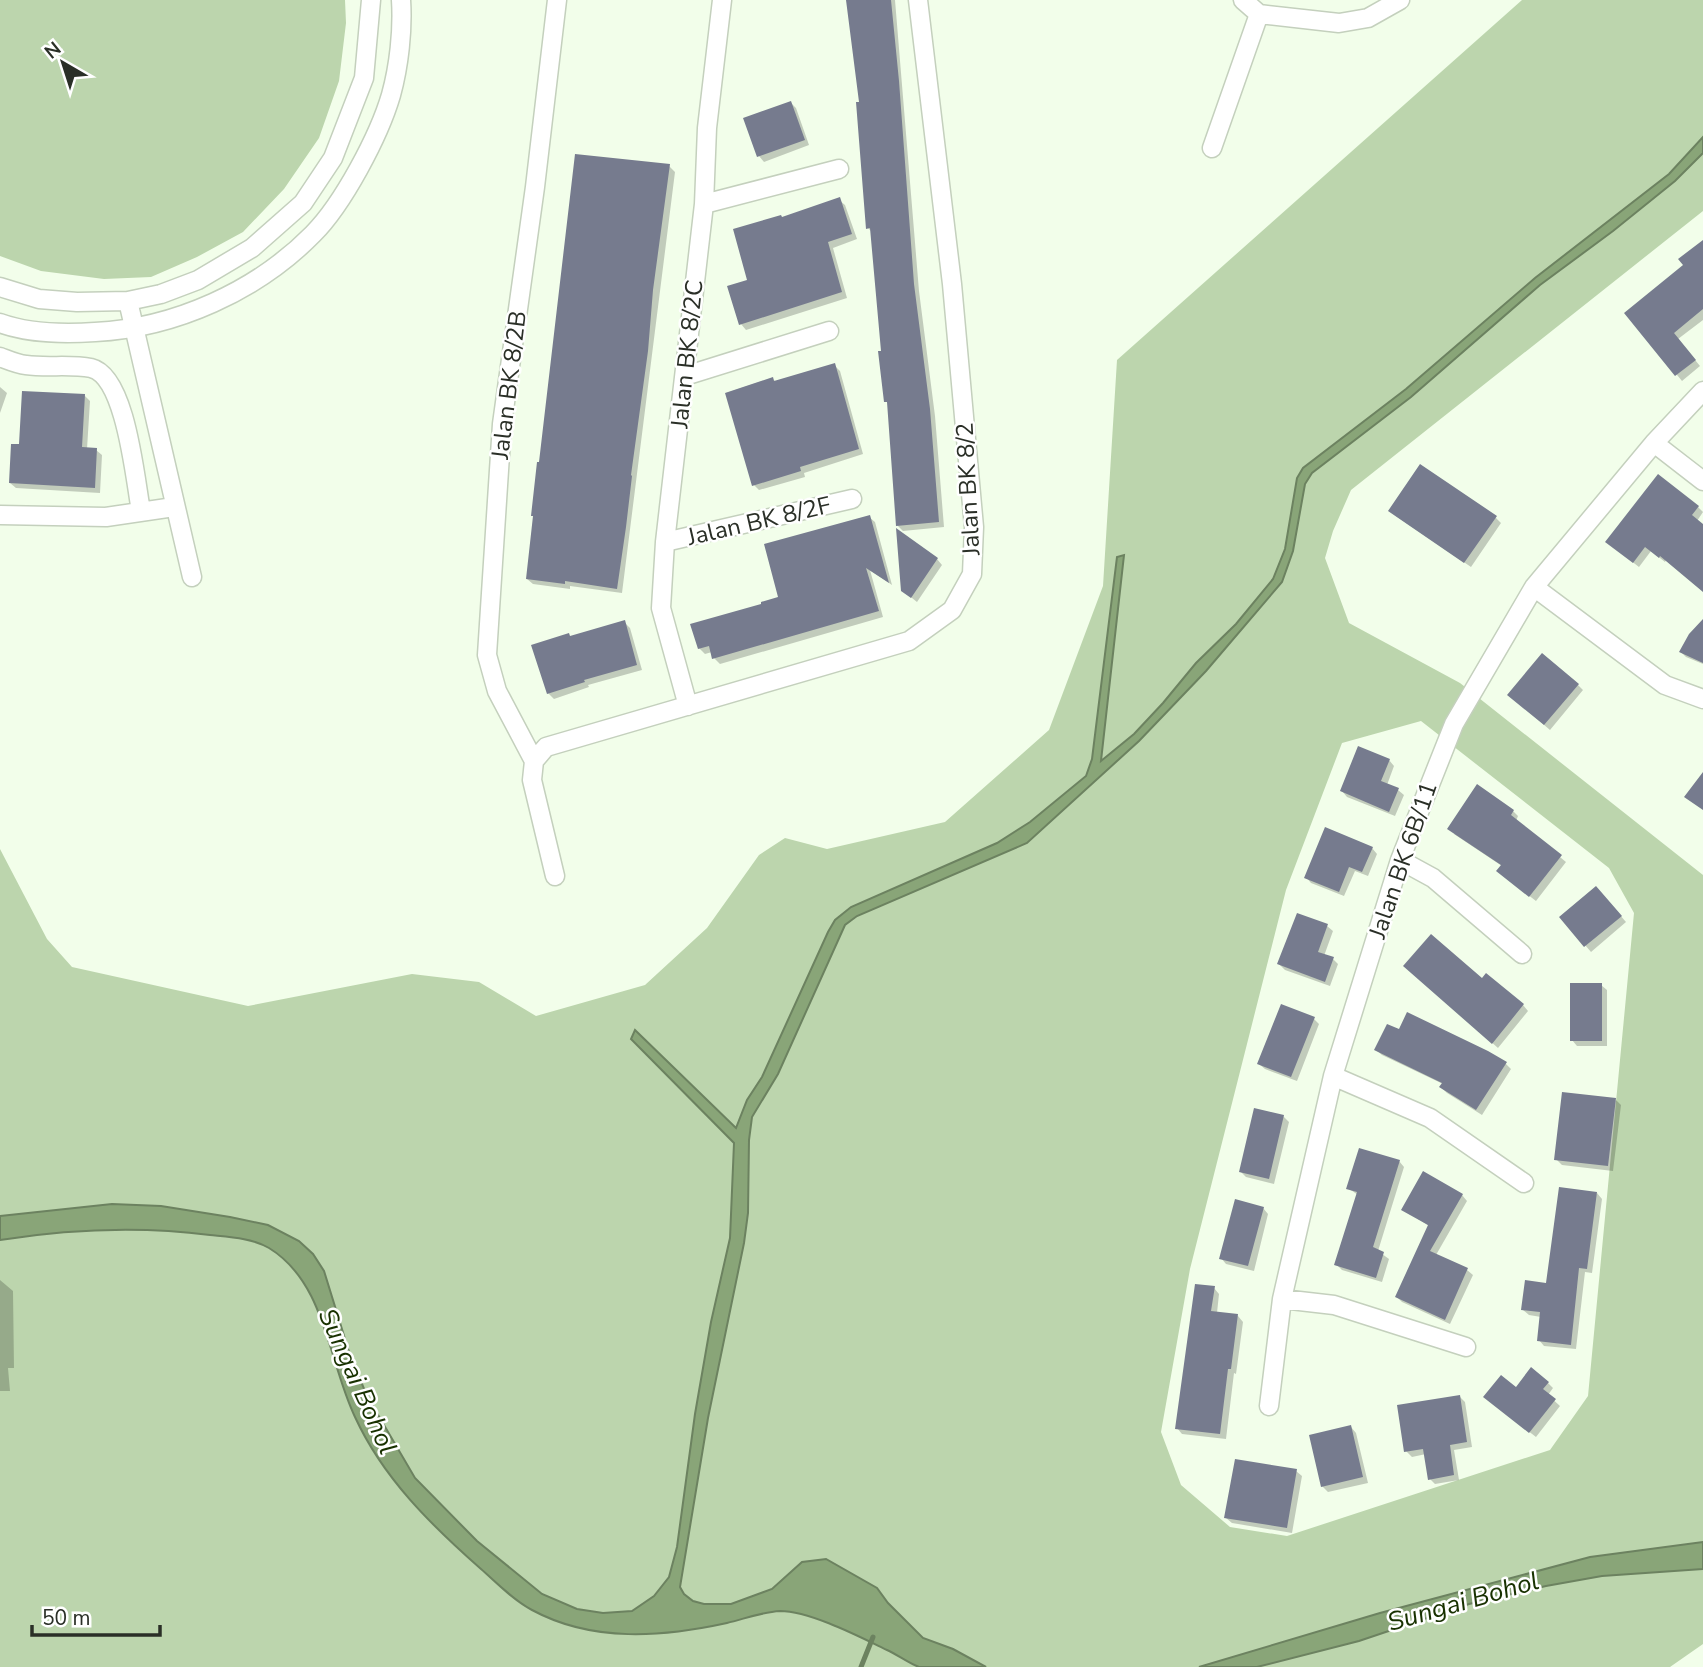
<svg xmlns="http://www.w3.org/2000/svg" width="1703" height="1667" font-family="'Nunito Sans',sans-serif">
  <rect width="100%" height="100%" fill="#f2feea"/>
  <!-- green -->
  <path fill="#bcd5ad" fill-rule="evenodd" d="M0 0H345L346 23 339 81 319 138 284 189 243 232 197 257 151 277 104 279 41 271 0 256Z
    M1522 0H1703V211L1351 490 1333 531 1325 558 1349 623 1460 683 1703 875V1644L1670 1667H0V849L47 939 72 967 248 1006 412 974 479 982 536 1016 645 985 707 928 759 855 785 838 827 849 945 822 1049 730 1103 586 1117 360ZM1421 721 1609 868 1634 913 1588 1396 1550 1450 1287 1536 1230 1527 1181 1485 1161 1432 1190 1269 1286 890 1342 743Z"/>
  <!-- water -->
  <path fill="#89a578" stroke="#6c8260" stroke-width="2" d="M1703 137V153L1675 181 1613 231 1540 285 1411 397 1312 473 1305 484 1293 551 1282 582 1206 671 1139 741 1027 843 857 916 845 925 778 1074 752 1117 749 1140 748 1213 744 1243 708 1418 680 1587 684 1594 693 1601 704 1604H731L772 1589 802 1562 826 1559 877 1588 888 1603 923 1638 953 1649 986 1667C969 1667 934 1667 919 1667 908 1663 898 1655 887 1650 860 1637 810 1611 780 1611 762 1612 744 1619 727 1623 663 1637 593 1643 532 1610 513 1600 497 1583 481 1569 431 1525 383 1478 355 1417 328 1361 326 1283 269 1248 252 1238 229 1237 210 1235 139 1226 70 1229 0 1240V1216L112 1204 161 1206 230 1217 268 1225 299 1241 313 1254 324 1271 350 1355 367 1396 415 1478 477 1541 542 1594 577 1609 603 1613 632 1611 654 1596 669 1577 677 1547 695 1414 711 1322 730 1238 734 1143 631 1039 635 1030 736 1128 747 1100 762 1077 828 932 835 920 851 907 997 843 1030 822 1086 776 1092 759 1117 557 1124 555 1101 761 1134 734 1163 703 1196 663 1236 624 1273 579 1285 549 1297 478 1303 468 1406 389 1535 278 1669 174Z
    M1703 1542V1569L1602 1576 1546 1586 1469 1604 1359 1641 1257 1667H1199L1380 1613 1590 1557Z"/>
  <!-- shadow -->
  <path fill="#0003" d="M847 0H895L919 291 935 416 944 527 903 531 897 525 889 404 886 401 872 232 868 228 861 104Z
    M791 103 796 108 809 145 764 162 759 156Z
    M669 166 675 172 622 593 570 586V589L533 584 527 579Z
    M839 200 845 205 857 239 833 248 847 298 746 330 741 324 729 287 749 281 783 219Z
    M1703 242V320L1678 339 1700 366 1682 381 1626 313 1685 265Z
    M834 365 840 371 863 454 804 473 805 477 759 490 754 485 773 379 776 382Z
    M0 387 7 393 0 413Z
    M84 395 90 401 87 449 96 450 102 455 100 493 16 488 10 483 21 446Z
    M1698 507 1703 512 1697 521 1703 526V591L1666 560 1665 562 1651 551 1639 567 1613 547Z
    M1396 516 1496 518 1501 523 1471 567Z
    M869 517 875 522 892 585 870 570 883 617 720 664 714 658 712 652 705 654 699 648 780 598Z
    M937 559 942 565 917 602 902 590Z
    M624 622 630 628 642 670 588 685 589 687 554 699 548 693 571 637Z
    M1703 622V664L1686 657 1681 652Z
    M1578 685 1583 690 1550 730 1515 700Z
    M1389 760 1394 766 1387 785 1398 790 1404 795 1395 816 1347 797 1342 791Z
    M1513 811 1518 816 1516 821 1566 862 1536 901 1504 876 1502 866 1454 834Z
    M1372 848 1377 854 1368 876 1355 871 1344 896 1311 883 1306 877Z
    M1601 893 1626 922 1591 952 1561 917Z
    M1298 915 1327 926 1333 931 1324 956 1333 959 1338 964 1330 986 1285 970 1279 964Z
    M1411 971 1523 1005 1528 1011 1498 1048Z
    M1601 985 1607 990V1046H1577L1572 1040Z
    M1314 1019 1319 1024 1297 1081 1265 1069 1259 1064Z
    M1376 1050 1505 1063 1511 1069 1482 1115 1447 1093 1441 1087 1443 1084 1382 1055Z
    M1616 1100 1621 1105 1613 1171 1562 1165 1556 1159Z
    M1283 1116 1289 1122 1274 1184 1246 1177 1241 1172Z
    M1399 1161 1404 1167 1378 1251 1389 1259 1382 1282 1342 1270 1336 1264 1358 1195 1348 1188Z
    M1597 1193 1602 1199 1592 1273 1585 1272 1576 1349 1544 1346 1539 1340 1541 1317 1529 1315 1523 1310 1548 1285Z
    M1462 1195 1467 1201 1436 1255 1467 1270 1473 1275 1450 1324 1402 1302 1397 1297 1429 1226 1403 1209Z
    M1263 1208 1268 1214 1254 1271 1226 1264 1221 1258Z
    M0 1280 13 1291 14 1368H8L10 1391H0Z
    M1214 1288 1219 1294 1217 1313 1238 1316 1243 1322 1236 1374 1234 1373 1226 1439 1182 1434 1177 1428Z
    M1548 1383 1553 1388 1548 1395 1560 1406 1536 1437 1491 1402 1516 1389Z
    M1460 1397 1465 1402 1472 1447 1454 1450 1459 1480 1435 1484 1430 1479 1426 1454 1412 1457 1406 1451Z
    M1351 1427 1356 1433 1368 1483 1328 1492 1322 1486Z
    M1296 1471 1302 1476 1292 1533 1232 1523 1226 1518Z"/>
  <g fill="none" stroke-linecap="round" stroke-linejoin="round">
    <!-- stream -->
    <path stroke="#6c8260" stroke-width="5" d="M861 1667 873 1637"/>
  </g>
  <!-- building -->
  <path fill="#767b8e" d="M846 0H891L899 81 914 284 930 409 939 522 896 526 887 402H884L878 351H881L870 228 866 229 856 102H859Z
    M791 101 805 140 757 157 743 118Z
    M575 154 670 164 653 290 648 351 631 475 632 476 626 527 617 589 565 581V584L526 579 533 516H531L537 462H539Z
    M840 197 852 234 828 242 842 292 739 325 727 286 747 280 733 229 781 215 782 217Z
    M1703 240V309L1674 333 1696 360 1675 376 1624 313 1683 265 1678 259Z
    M835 363 859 449 800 467 801 471 752 486 725 393 773 377 774 381Z
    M22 391 85 394 82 447 97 448 95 488 9 483 11 444H19Z
    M1420 464 1497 516 1464 563 1388 511Z
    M1658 474 1699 506 1692 515 1703 524V592L1660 556 1659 558 1645 547 1633 563 1605 542Z
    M870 515 889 583 866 568 879 611 712 659 709 646 698 649 690 624 761 604V602L778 597 764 544Z
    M896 528 938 558 911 598 901 591Z
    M1703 619V663L1679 652 1689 634Z
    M625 620 637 665 584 680 585 682 547 694 531 645 569 633 570 636Z
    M1542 653 1579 684 1544 725 1507 695Z
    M1358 746 1390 759 1381 781 1399 788 1389 812 1340 791Z
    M1703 772V810L1684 797Z
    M1477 784 1514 810 1511 815 1562 855 1529 897 1496 871 1501 865 1447 829Z
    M1325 827 1373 847 1362 872 1349 867 1339 892 1304 878Z
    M1596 886 1622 916 1584 947 1559 917Z
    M1297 913 1328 924 1318 952 1334 957 1325 982 1277 964Z
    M1431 934 1482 978 1486 973 1524 1004 1492 1044 1403 966Z
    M1570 983H1602V1041H1570Z
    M1281 1004 1315 1017 1291 1077 1257 1064Z
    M1407 1012 1488 1051 1507 1062 1476 1110 1439 1087 1442 1083 1374 1050 1387 1024 1399 1029Z
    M1562 1092 1616 1098 1608 1166 1554 1160Z
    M1254 1108 1284 1115 1269 1179 1239 1172Z
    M1359 1148 1400 1160 1373 1247 1384 1252 1376 1278 1334 1265 1357 1192 1346 1189Z
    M1423 1171 1463 1194 1430 1251 1468 1268 1445 1320 1395 1297 1428 1225 1401 1210Z
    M1559 1187 1597 1192 1587 1269 1579 1268 1571 1345 1537 1341 1540 1312 1521 1310 1525 1280 1546 1283Z
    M1235 1199 1264 1207 1248 1266 1219 1259Z
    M1195 1284 1215 1286 1211 1311 1238 1314 1231 1369H1228L1220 1434 1175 1429Z
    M1531 1367 1549 1382 1543 1389 1556 1399 1529 1433 1483 1397 1501 1375 1516 1387Z
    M1460 1395 1467 1442 1450 1445 1454 1475 1428 1480 1423 1449 1404 1452 1397 1405Z
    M1351 1425 1363 1477 1321 1487 1309 1435Z
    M1235 1459 1297 1469 1287 1528 1224 1518Z"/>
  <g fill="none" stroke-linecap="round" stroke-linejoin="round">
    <!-- minor casing -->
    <g stroke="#c4d0bd" stroke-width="21">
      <path id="minor" d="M1243 0 1259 14 1339 23 1368 18 1400 0
        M1212 148 1259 14
        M704 204 839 169
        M0 287 39 299 77 302 128 301 161 294 198 280 252 248 303 203 333 158 364 78 371 0
        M128 301 192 577
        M0 323C30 334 64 334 95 332 175 328 257 291 313 234 343 204 379 136 391 95 399 66 403 30 401 0
        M0 357C8 360 17 364 26 365 47 368 70 364 91 368 126 376 135 479 141 511
        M685 376 829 331
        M1654 443 1703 481
        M0 515 106 517 174 507
        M665 542 852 499
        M1534 587 1665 685 1703 699
        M688 706 661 608 665 542 704 204 707 128 722 0
        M534 761 546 747 909 641 952 610 972 574 974 527 952 284 918 0
        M534 761 497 691 487 655 502 424 535 187 557 0
        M534 761 532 780 555 876
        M1400 860 1433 878 1522 954
        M1333 1076 1430 1118 1524 1183
        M1282 1299 1334 1305 1466 1347
        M1269 1406 1282 1299 1333 1076 1400 860 1454 724 1534 587 1654 443 1703 391"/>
    </g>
    <!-- minor -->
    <use href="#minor" stroke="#fff" stroke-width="18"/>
  </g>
  <g text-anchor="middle" stroke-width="5" stroke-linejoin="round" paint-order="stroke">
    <!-- street labels -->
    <g font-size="24" fill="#2a2f27" stroke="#fff">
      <text transform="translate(687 354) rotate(-84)" y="8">Jalan BK 8/2C</text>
      <text transform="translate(509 385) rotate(-83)" y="8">Jalan BK 8/2B</text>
      <text transform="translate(968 489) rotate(-93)" y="8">Jalan BK 8/2</text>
      <text transform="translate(759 521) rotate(-13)" y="8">Jalan BK 8/2F</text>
      <text transform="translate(1403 860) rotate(-71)" y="8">Jalan BK 6B/11</text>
    </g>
    <!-- water labels -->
    <g font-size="26" font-style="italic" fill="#183100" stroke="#fff">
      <text transform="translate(358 1381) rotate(66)" y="9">Sungai Bohol</text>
      <text transform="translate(1463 1601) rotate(-16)" y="9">Sungai Bohol</text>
    </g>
  </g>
  <!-- north arrow -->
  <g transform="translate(63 63) rotate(321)" stroke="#ffffff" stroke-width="5" paint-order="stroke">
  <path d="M0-5L12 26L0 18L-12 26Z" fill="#2a2f27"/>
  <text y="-10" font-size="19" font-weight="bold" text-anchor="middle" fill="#2a2f27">N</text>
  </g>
  <!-- scale -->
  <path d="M32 1625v10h128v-10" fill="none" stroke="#2a2f27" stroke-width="3.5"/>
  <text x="42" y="1625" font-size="21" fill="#2a2f27" stroke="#ffffff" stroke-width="5" paint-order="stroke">50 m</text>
</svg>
